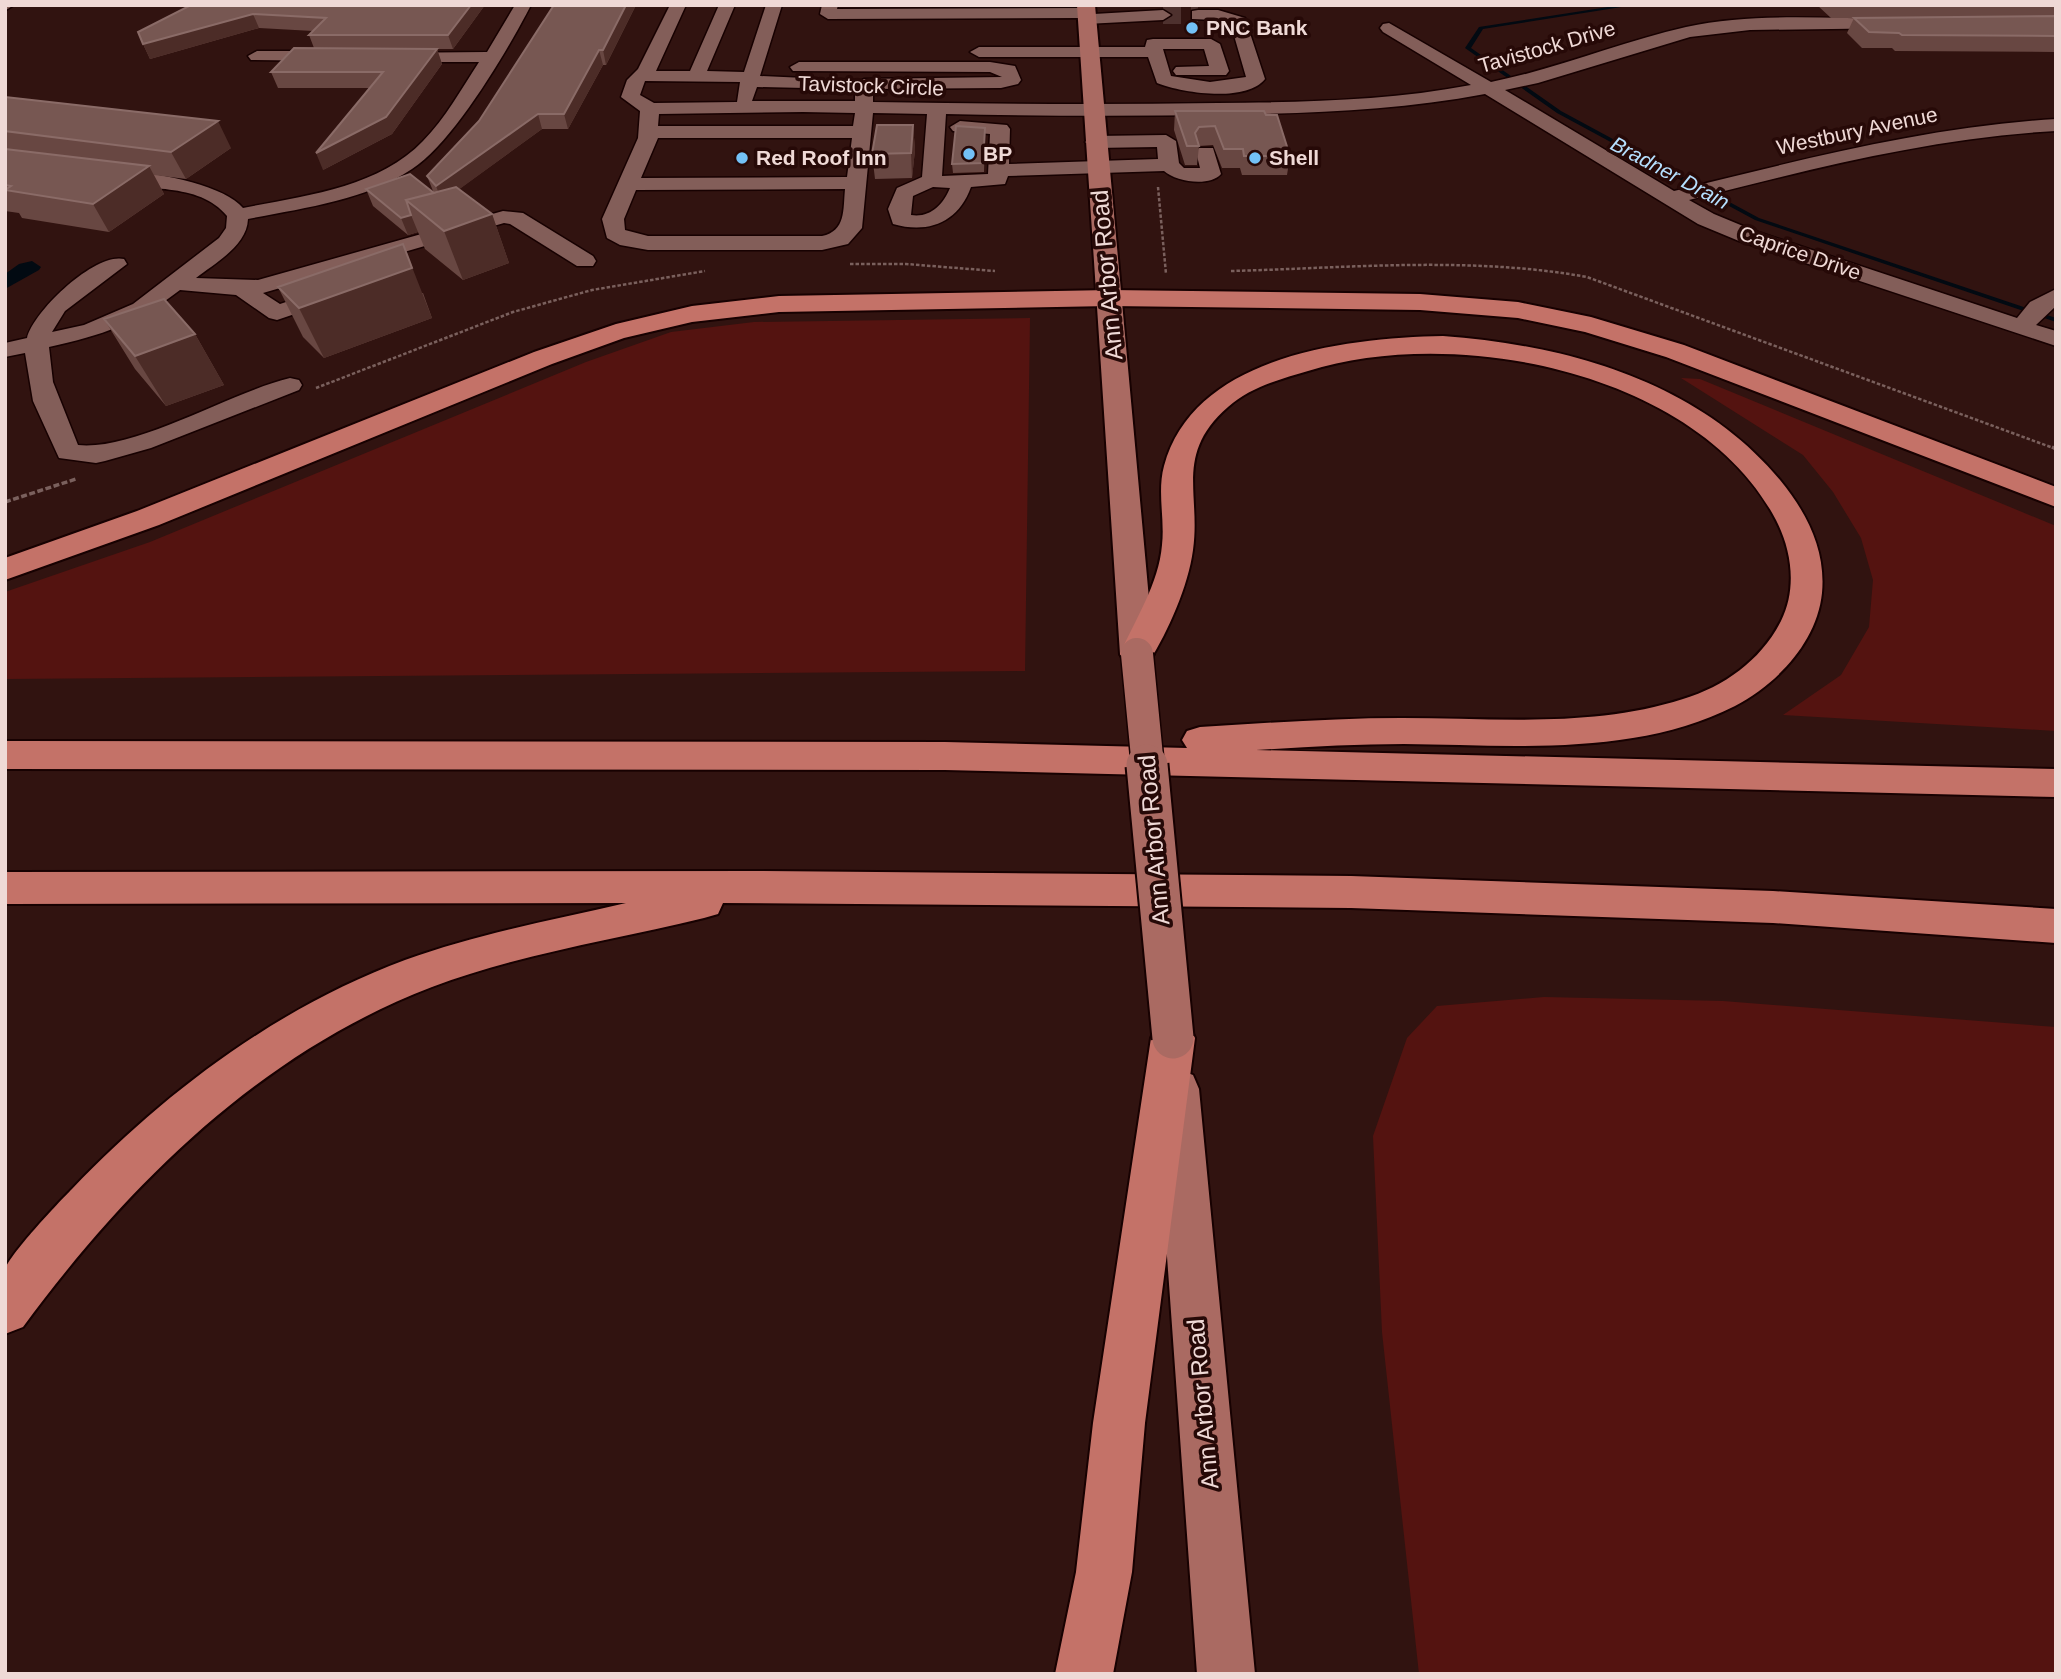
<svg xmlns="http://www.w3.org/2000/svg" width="2061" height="1679" font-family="Helvetica,sans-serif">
  <rect width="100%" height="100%" fill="#311310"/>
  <!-- green -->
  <path fill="#541310" d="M1030 318 1025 671 5 679V592L150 542 586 362 671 332 754 322Z
    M1681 378 1700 379 2056 526V731L1783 715 1841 675 1869 627 1873 580 1861 538 1833 492 1803 455Z
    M1544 997 1723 1001 2056 1027V1674H1419L1382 1332 1373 1136 1407 1038 1437 1006Z"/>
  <!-- water -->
  <path fill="#020a12" d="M32 261 41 267 39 270 5 289V274L19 264Z"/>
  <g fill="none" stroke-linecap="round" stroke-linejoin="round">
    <!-- stream -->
    <path fill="#020a12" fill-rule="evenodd" d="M1621 5H1634L1483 29 1471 48 1561 111 1759 218 2056 318V322L1755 220 1557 113 1465 48 1479 27Z"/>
    <!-- minor-tunnel -->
    <path stroke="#4e312e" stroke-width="18" stroke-dasharray="18 10" stroke-linecap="butt" d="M1163 15H1198"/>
    <!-- minor casing -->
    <g stroke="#170101" stroke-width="3">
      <path id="minor" d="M5 5H14L6 10Z
        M515 5H531C508 50 453 143 412 169 364 201 303 208 248 219 247 246 215 263 196 278L258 280 503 211 523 213 593 256 596 261 593 266H577L510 224 504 223 263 293 280 304 334 286 345 293 342 298 277 320 269 318 236 295 180 290C136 324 103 335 49 347L53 382 78 445C135 451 231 392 290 378L299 380 302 385 299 390 151 448 105 461 96 463 59 458 33 401 25 353 5 357V343L27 338C34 310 96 252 124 259L127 264 65 311 52 332 84 325 133 304 219 238 226 228 227 216C199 181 143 192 105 182L102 178 105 174C135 166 223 183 243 208 303 196 378 188 423 141 445 119 462 88 479 62H391L385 61 382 57 385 53 487 52Z
        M670 5H686L656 71H690L719 5H735L707 71 744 72 766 5H782L760 76 805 78 814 83 805 88 757 87 752 101H855V84L864 79 1002 77 990 72 793 71 790 67 799 62H990L1015 66 1021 80 1018 84 1001 88 873 89V102C988 104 1103 105 1218 103 1303 102 1387 101 1471 85L1383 32 1380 28 1383 24 1389 23 1491 82C1557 69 1620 42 1686 27 1754 12 1829 19 1898 19L1906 24 1904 28 1750 30 1690 37 1538 83 1505 90 1674 191C1801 160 1925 127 2056 119V131C1930 138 1811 169 1689 200L1714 214 1755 231 2017 318 2030 302 2056 289V306L2036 325 2056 331V346L1739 241 1698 224 1485 94C1396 111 1309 113 1219 115 1128 116 1037 116 946 114L942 176 988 174 990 134 953 131 950 127 960 121 1007 125 1010 129 1009 164 1158 159 1157 147 1095 148 1085 142 1095 136 1166 135 1176 141 1179 163 1184 168H1200L1196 152 1199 148H1213L1221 174C1210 187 1176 182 1164 171L1008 176 1005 184 971 187C958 223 928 234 893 224L888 209 897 188 922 177 927 114 873 113 862 228 848 244 822 250H648L620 245 607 238 602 219 638 138 640 111 621 97 627 80 638 69ZM645 81 740 82 737 102 654 103 640 95ZM803 112 855 113 853 126H658L659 114ZM658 138H852L847 177 641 178ZM933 187 950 188C943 205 930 218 911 215L913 196ZM845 189C843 210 846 231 822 236H648L625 230 624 219 636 190Z
        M822 5H838L837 9 1086 8 1094 14 1163 10 1171 15 1163 20 1086 24 1080 23 1078 18 828 19 820 14Z
        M1198 10H1218L1245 18 1265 79C1246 103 1182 93 1157 83L1148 57H979L970 52 979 47H1145L1147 40 1153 39H1211L1220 44 1229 71 1226 75H1176L1173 71 1176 67 1209 66 1204 49H1163L1171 76 1210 82 1246 77 1231 25 1216 20 1192 19V11Z
        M257 51H335L344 56 335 61 251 60 248 56Z"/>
    </g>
    <!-- major casing -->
    <g stroke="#170101" stroke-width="4">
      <path id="major" d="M1077 5H1095L1154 654 1149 662 1137 666 1125 662 1120 654Z
        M1177 1069 1193 1075 1199 1089 1255 1674H1197L1155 1089 1161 1075Z"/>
    </g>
    <!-- highway casing -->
    <g stroke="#170101" stroke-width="4">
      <path id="highway" d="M1110 290 1420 294 1518 302 1591 317 1684 345 2056 487V507L1666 357 1585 332 1518 318 1420 310 1110 306 779 312 692 322 624 338 552 364 159 525 5 580V558L137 511 534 352 616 324 692 306 779 296Z
        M1443 336C1566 345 1698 381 1780 480 1807 513 1826 550 1822 593 1817 642 1777 684 1735 706 1635 757 1512 745 1404 744 1355 744 1305 747 1256 750L2056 769V797L945 770 5 769V741L945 742 1187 748 1182 740 1187 731 1200 727C1267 723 1335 718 1402 718 1495 718 1593 728 1683 699 1725 686 1761 660 1781 621 1797 589 1792 551 1776 520 1699 372 1456 324 1308 371 1281 379 1250 387 1228 407 1174 454 1201 494 1193 550 1188 587 1168 631 1149 662L1137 666 1125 662 1120 654C1135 620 1159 583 1162 545 1165 519 1157 492 1164 466 1194 355 1347 338 1443 336Z
        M764 871 1351 876 1773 891 2056 909V943L1773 923 1351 908 723 903 718 914 704 918C614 940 519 954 432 987 262 1052 129 1183 23 1327L5 1334C5 1314 2 1290 5 1270 8 1256 59 1202 72 1189 165 1092 278 1007 405 960 477 934 552 920 626 903L5 904V872Z
        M1173 1019 1188 1024 1195 1038 1145 1423 1132 1572 1113 1674H1055L1076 1572 1093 1423 1151 1038 1158 1024Z"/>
    </g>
    <!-- path-far1 -->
    <path stroke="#7a605d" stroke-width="2.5" stroke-dasharray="3.5 2" stroke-linecap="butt" d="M1158 187 1166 274
      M850 264H906L995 271
      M1231 271C1349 268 1470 256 1587 277L2056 449
      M316 388 513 312 592 290 705 271"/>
    <!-- path -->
    <path stroke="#7a605d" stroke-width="3.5" stroke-dasharray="6 2.5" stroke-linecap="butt" d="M2052 447 2056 449
      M5 502 76 479"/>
    <!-- minor -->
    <use href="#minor" fill="#835e59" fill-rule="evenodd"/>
    <!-- major -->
    <use href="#major" fill="#aa6a62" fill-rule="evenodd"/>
    <!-- highway -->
    <use href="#highway" fill="#c47268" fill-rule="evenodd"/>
    <!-- major-bridge-far1 casing -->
    <g stroke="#170101" stroke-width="35" stroke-linecap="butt">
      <path id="major-bridge-far1" d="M1137 654 1148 767"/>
    </g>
    <!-- major-bridge casing -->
    <g stroke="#170101" stroke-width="45" stroke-linecap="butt">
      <path id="major-bridge" d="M1147 765 1173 1038"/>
    </g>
    <!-- major-bridge-far1 -->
    <use href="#major-bridge-far1" stroke="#aa6a62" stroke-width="32"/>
    <!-- major-bridge -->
    <use href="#major-bridge" stroke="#aa6a62" stroke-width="41"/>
  </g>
  <!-- wall -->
  <path fill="#684742" d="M191 5H485L453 49H437L442 64 392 134 323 170 369 88H278L271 72 314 48 309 35 313 31 259 28 150 59 143 44Z
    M554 5H636L606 65H603L568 129H542L459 189 492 214 509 263 463 280 425 249 418 232 408 235 373 206 366 189 433 191 427 176 479 121Z
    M1817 5H2056V52L1895 51 1892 48H1862L1847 33 1854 18H1831Z
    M5 97 231 148 186 179 154 175 164 194 109 232 22 218 19 213 5 211Z
    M1175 111 1266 115 1290 156 1287 175H1242L1240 168H1222L1213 145 1199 146 1197 165H1185L1174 130Z
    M913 125 915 150 912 178 875 179 872 154Z
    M985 136 984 172 953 173 952 164Z
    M278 287 423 293 432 318 324 358 303 337Z
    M104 319 195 334 224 385 166 406 135 369Z"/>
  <!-- shaded-wall -->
  <path fill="#4c2c27" d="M471 5H485L453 49 448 35Z
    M626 5H636L606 65 603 50Z
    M253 14 259 28 150 59 143 44Z
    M437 49 442 64 392 134 323 170 316 153Z
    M599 50 603 65 568 129 564 114Z
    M538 114 542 129 442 202 436 186Z
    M218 121 231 148 186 179 171 152Z
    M913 125 915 150 912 178 911 153Z
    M149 166 164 194 109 232 93 204Z
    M492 214 509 263 463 280 444 231Z
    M411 215 418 232 408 235 401 218Z
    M403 244 432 318 324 358 299 308Z
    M195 334 224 385 166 406 135 356Z"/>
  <!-- building -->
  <path fill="#775752" stroke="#8a6b67" stroke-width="2" d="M191 5H471L448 35H309L326 18 253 14 143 44 138 32Z
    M554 5H626L603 50H599L564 114H538L436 186 427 176 479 121Z
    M2056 16V36L1902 35 1899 33 1869 32 1854 18Z
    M294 48 437 49 386 117 316 153 383 72H271Z
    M5 97 218 121 171 152 5 131Z
    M1175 111H1264L1266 115H1277L1290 156H1244L1243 149H1224L1215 126 1199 127 1195 133 1199 146H1187Z
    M877 125H913L911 153 872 154Z
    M956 126 985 128 983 163 952 164Z
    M5 149 149 166 93 204 5 190 11 186 5 185Z
    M410 174 434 193 406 200 411 215 401 218 366 189Z
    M456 187 492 214 444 231 406 200Z
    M403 244 412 268 299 308 278 287Z
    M164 299 195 334 135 356 104 319Z"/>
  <!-- markers -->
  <g fill="#73c1f6" stroke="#260907" stroke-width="2.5">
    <circle cx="1192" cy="28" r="7"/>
    <circle cx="969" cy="154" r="7"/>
    <circle cx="742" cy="158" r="7"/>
    <circle cx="1255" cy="158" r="7"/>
  </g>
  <g text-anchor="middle" stroke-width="7" stroke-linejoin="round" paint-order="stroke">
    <!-- far-poi labels -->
    <g font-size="21" font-weight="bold" fill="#efd9d6" stroke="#260907" text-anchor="start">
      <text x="1206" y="35">PNC Bank</text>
      <text x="983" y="161">BP</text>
      <text x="756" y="165">Red Roof Inn</text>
      <text x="1269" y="165">Shell</text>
    </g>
    <!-- far-street labels -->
    <g font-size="21" fill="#efd9d6" stroke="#260907">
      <text transform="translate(1547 47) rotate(-16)" y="7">Tavistock Drive</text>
      <text transform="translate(871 86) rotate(2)" y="7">Tavistock Circle</text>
      <text transform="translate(1857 131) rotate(-12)" y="7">Westbury Avenue</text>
      <text transform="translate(1800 253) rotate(19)" y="7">Caprice Drive</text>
    </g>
    <!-- far-water labels -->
    <g font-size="21" font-style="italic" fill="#b5dffe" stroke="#260907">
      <text transform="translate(1670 173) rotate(28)" y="7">Bradner Drain</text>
    </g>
    <!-- street labels -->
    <g font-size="24" fill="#efd9d6" stroke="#260907">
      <text transform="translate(1107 275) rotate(-95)" y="8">Ann Arbor Road</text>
      <text transform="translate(1154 840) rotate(-95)" y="8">Ann Arbor Road</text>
      <text transform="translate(1203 1404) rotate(-95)" y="8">Ann Arbor Road</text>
    </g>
  </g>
  <!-- border -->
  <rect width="2061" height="1679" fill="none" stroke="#efd9d6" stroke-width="14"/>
</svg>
